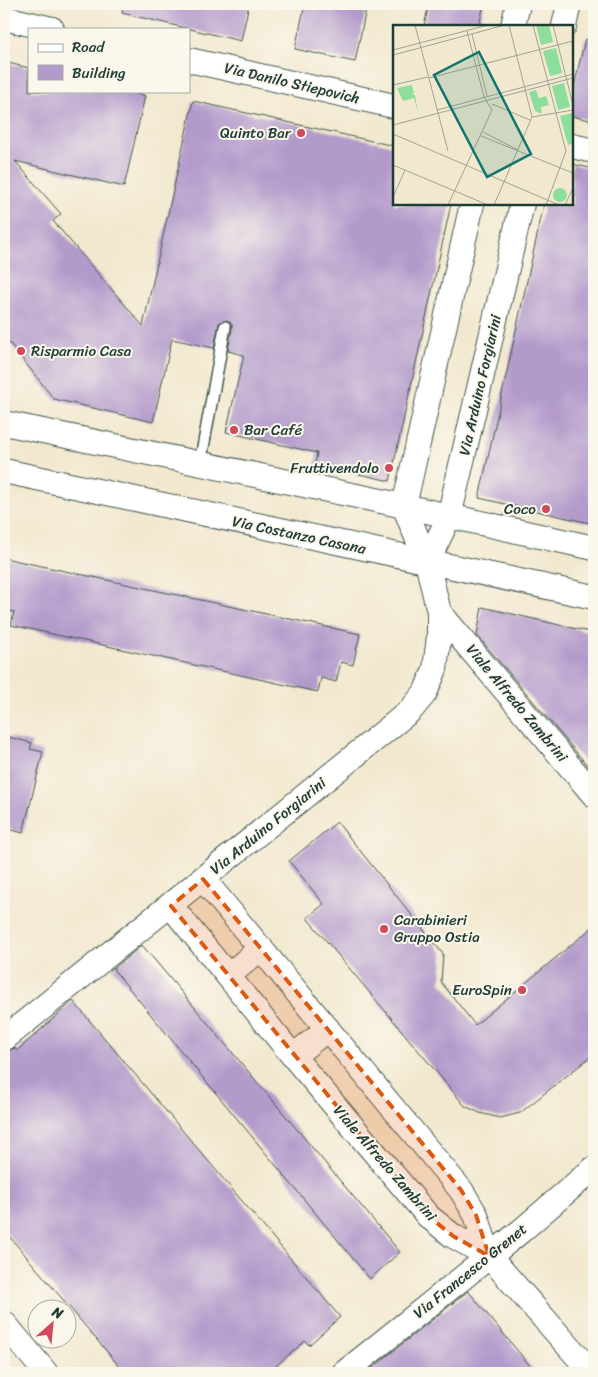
<svg xmlns="http://www.w3.org/2000/svg" width="598" height="1377" font-family="Sriracha,sans-serif">
  <rect width="100%" height="100%" fill="#fbf7ec"/>
  <filter id="ink" filterUnits="userSpaceOnUse"><feTurbulence type="fractalNoise" baseFrequency=".02" numOctaves="2"/><feDisplacementMap in="SourceGraphic" scale="10" xChannelSelector="R" yChannelSelector="G"/><feConvolveMatrix kernelMatrix="1 2 1 2 8 2 1 2 1" color-interpolation-filters="sRGB"/></filter>
  <filter id="wash" filterUnits="userSpaceOnUse"><feTurbulence type="fractalNoise" baseFrequency=".0096" numOctaves="4" result="noise"/><feDisplacementMap in="SourceGraphic" scale="20" xChannelSelector="R" yChannelSelector="G"/><feGaussianBlur stdDeviation="1.12" result="paint"/><feColorMatrix in="noise" values="0 0 0 0 0 0 0 0 0 0 0 0 0 0 0 0 0 1.4 0 .05"/><feComposite in="paint" operator="in"/></filter>
  <g filter="url(#wash)">
    <rect width="100%" height="100%" fill="#f2e8cf"/>
    <g id="blocks">
      <!-- building -->
      <path fill="#b29acb" d="M123 4H249L241 41 122 13Z
        M305 4H367L355 62 295 49Z
        M429 4H484L479 26H424Z
        M585 39 594 40V121L572 116V96Z
        M4 62 29 68V91H127L145 96 124 187 15 161 61 214 53 221 143 326 193 101 394 146V204H451L390 481 315 464 317 453 226 432 244 355 228 351 232 328V324L227 320 219 323 214 348 172 339 153 422 54 399 4 336Z
        M572 164 594 169V524L479 498 544 204H572Z
        M4 558 360 634 353 665 341 662 336 682 321 678 318 692 11 625 14 612 4 610Z
        M482 607 594 633V773L477 635Z
        M4 736 32 743 30 749 43 752 23 833 4 828Z
        M337 822 443 954 441 982 475 1025 594 926V1054L520 1113 500 1118 480 1113 465 1106 307 918 324 904 289 861Z
        M142 945 400 1252 370 1279 113 969Z
        M73 1001 340 1317 309 1345 305 1341 268 1373H125L4 1230V1052L15 1048 17 1051Z
        M468 1291 536 1373H366Z"/>
    </g>
  </g>
  <g filter="url(#ink)">
    <use href="#blocks" fill-opacity="0" stroke="#3f574b" stroke-width="1"/>
    <g fill="none" stroke-linecap="round" stroke-linejoin="round">
      <!-- lane casing -->
      <g stroke="#3f574b" stroke-width="14">
        <path id="lane" d="M200 464 225 327"/>
      </g>
      <!-- street casing -->
      <g stroke="#3f574b" stroke-width="26">
        <path id="street" d="M4 18 52 29
          M513 26 518 4
          M564 26 569 4
          M189 60 394 106
          M572 146 594 151
          M4 423 381 501 594 548
          M4 471 594 597
          M427 562 449 517 522 204
          M439 612 594 795
          M203 879 461 1190 476 1215 489 1256
          M171 906 293 1056 428 1216 453 1236 489 1256 592 1373
          M228 976 261 948
          M4 1039 410 711 425 693 435 669 439 636V612L427 562 404 506 472 204
          M293 1056 328 1029
          M4 1323 46 1373
          M344 1373 521 1231 594 1168"/>
      </g>
      <!-- lane -->
      <use href="#lane" stroke="#fff" stroke-width="11"/>
      <!-- street -->
      <use href="#street" stroke="#fff" stroke-width="24"/>
    </g>
  </g>
  <!-- marked area -->
  <path fill="#de580e" fill-opacity="0.2" stroke="#de580e" stroke-width="4" stroke-dasharray="10 6" stroke-linejoin="round" d="M203 879 461 1190 476 1215 489 1256 453 1236 428 1216 171 906Z"/>
  <!-- markers -->
  <g fill="#d1495b" stroke="#fbf7ec" stroke-width="2">
    <circle cx="301" cy="133" r="5"/>
    <circle cx="21" cy="351" r="5"/>
    <circle cx="234" cy="430" r="5"/>
    <circle cx="389" cy="468" r="5"/>
    <circle cx="546" cy="509" r="5"/>
    <circle cx="384" cy="929" r="5"/>
    <circle cx="522" cy="990" r="5"/>
  </g>
  <g text-anchor="middle" stroke-width="4" stroke-linejoin="round" paint-order="stroke">
    <!-- street labels -->
    <g font-size="15" fill="#1f3d34" stroke="#fbf7ec">
      <text transform="translate(292 83) rotate(13)" y="5">Via Danilo Stiepovich</text>
      <text transform="translate(480 385) rotate(-77)" y="5">Via Arduino Forgiarini</text>
      <text transform="translate(299 535) rotate(12)" y="5">Via Costanzo Casana</text>
      <text transform="translate(517 703) rotate(50)" y="5">Viale Alfredo Zambrini</text>
      <text transform="translate(268 826) rotate(-39)" y="5">Via Arduino Forgiarini</text>
      <text transform="translate(385 1163) rotate(49)" y="5">Viale Alfredo Zambrini</text>
      <text transform="translate(470 1271) rotate(-39)" y="5">Via Francesco Grenet</text>
    </g>
    <!-- poi labels -->
    <g font-size="15" fill="#1f3d34" stroke="#fbf7ec" text-anchor="end">
      <text x="291" y="138">Quinto Bar</text>
      <text x="31" y="356" text-anchor="start">Risparmio Casa</text>
      <text x="244" y="435" text-anchor="start">Bar Café</text>
      <text x="379" y="473">Fruttivendolo</text>
      <text x="536" y="514">Coco</text>
      <text x="394" y="925" text-anchor="start">Carabinieri<tspan x="394" dy="17">Gruppo Ostia</tspan></text>
      <text x="512" y="995">EuroSpin</text>
    </g>
  </g>
  <!-- overview -->
  <g transform="translate(393 25)">
    <rect width="180" height="180" fill="#f2e8cf"/>
    <path d="M143 0H156L160 17 148 20ZM163 23 169 48 157 51 150 26ZM171 58 177 82 165 85 159 61ZM19 60 21 68 18 69 22 70 25 88 21 73 10 76 4 63ZM143 65 146 73 153 71 156 80 148 82 149 89 142 86 136 67ZM179 88 180 118 175 120 167 91ZM160 170a7 7 0 1 1 14 0a7 7 0 1 1-14 0Z" fill="#8dde9d"/>
    <path fill="none" stroke="#9ea491" stroke-width="1" d="M22 0 55 126M116 0 139 92M140 0 173 126 153 180M160 0 180 80M79 9 94 71M0 25 95 0M0 30 112 0M36 53 180 16M0 60 35 52M99 79 137 95M44 85 180 49M139 92 180 85M0 100 180 53M90 107 125 125M0 109 166 180M88 111 180 148M0 140 95 180M0 172 12 145M55 180 99 85 91 72 74 6M101 180 139 92M172 180 180 163"/>
    <path fill="#0f766e" fill-opacity="0.15" stroke="#0f766e" stroke-width="2.5" d="M86 27 138 129 94 152 41 50Z"/>
    <rect width="180" height="180" fill="none" stroke="#1f3d34" stroke-width="2.5"/>
  </g>
  <!-- margin -->
  <rect width="598" height="1377" fill="none" stroke="#fbf7ec" stroke-width="20"/>
  <!-- legend -->
  <rect x="28" y="28" width="162" height="65" fill="#fbf7ec" stroke="#a3ada2"/>
  <rect x="38" y="44" width="25" height="8" fill="#ffffff" stroke="#a3ada2"/>
  <text x="72" y="52" font-size="15" fill="#1f3d34">Road</text>
  <rect x="38" y="65" width="25" height="15" fill="#b29acb" stroke="#a3ada2"/>
  <text x="72" y="78" font-size="15" fill="#1f3d34">Building</text>
  <!-- north arrow -->
  <g transform="translate(52 1324) rotate(27)"><circle r="24" fill="#fbf7ec" stroke="#a3ada2"/>
  <path d="M0-4L9 19L0 12L-9 19Z" fill="#d1495b"/>
  <text y="-8" font-size="14" font-weight="bold" text-anchor="middle" fill="#1f3d34">N</text>
  </g>
</svg>
